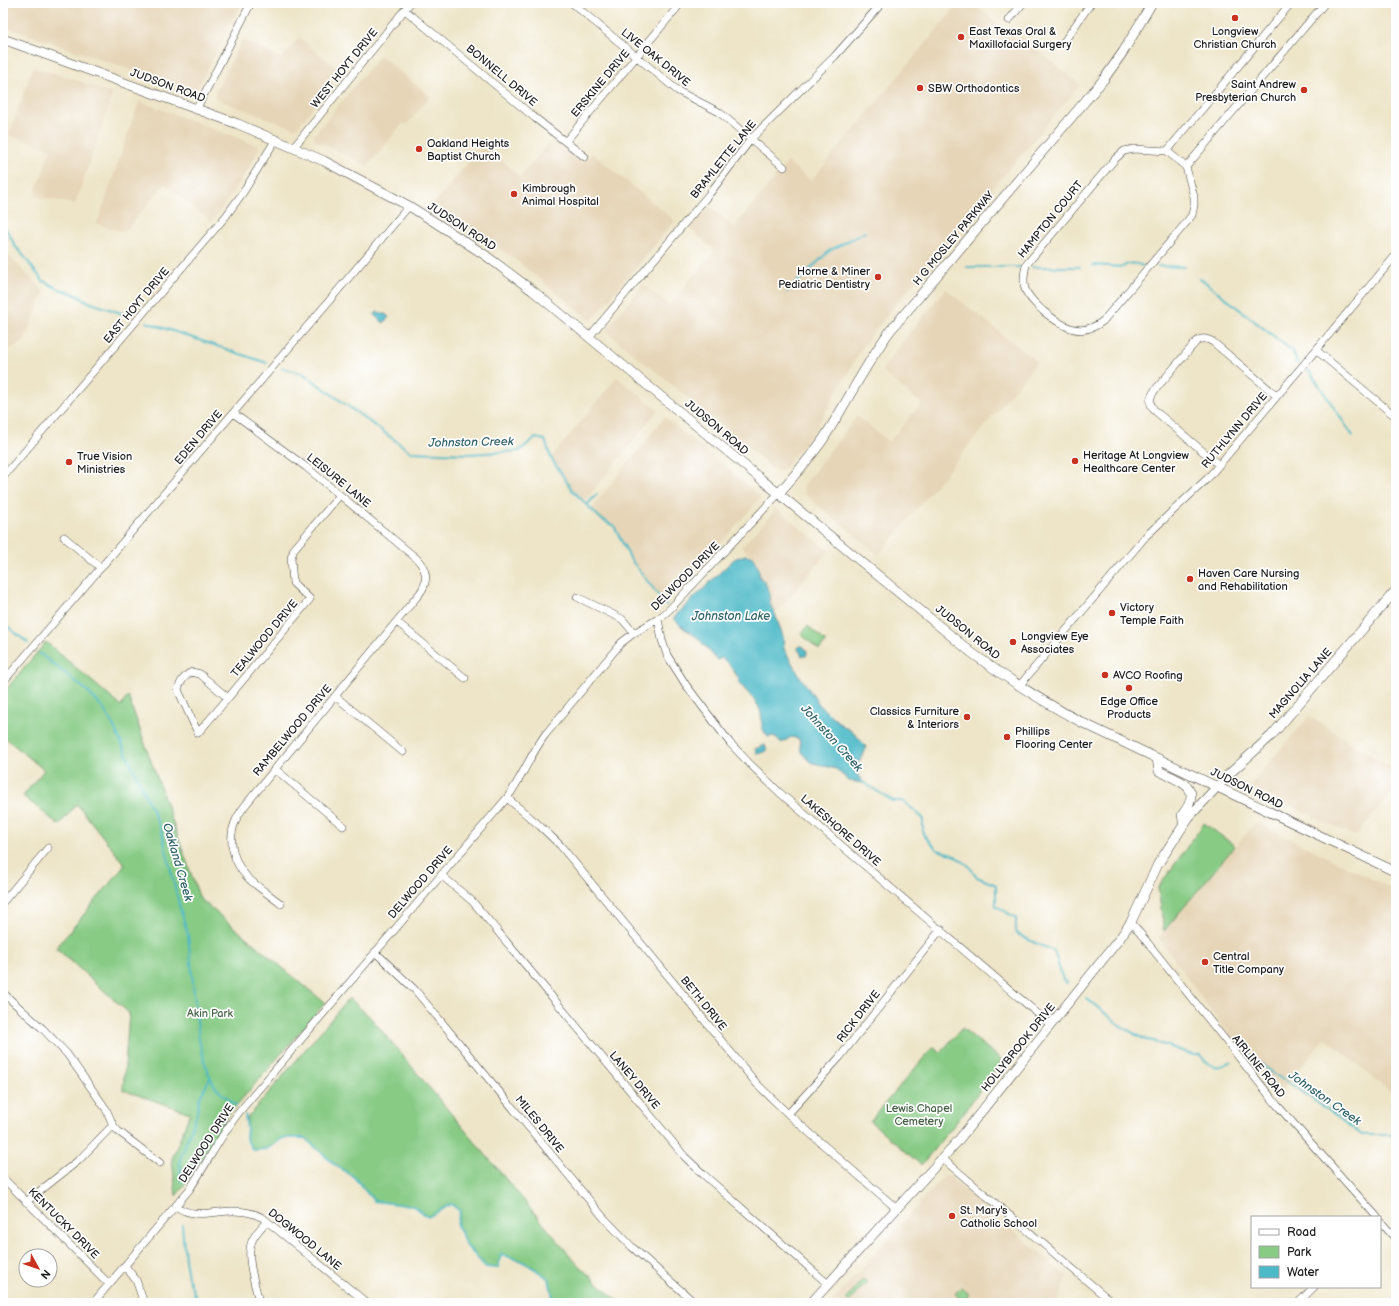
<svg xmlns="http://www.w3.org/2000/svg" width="1399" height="1306" font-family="'Balsamiq Sans',sans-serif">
  <rect width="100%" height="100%" fill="#fff"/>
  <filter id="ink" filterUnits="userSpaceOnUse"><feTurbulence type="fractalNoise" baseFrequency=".025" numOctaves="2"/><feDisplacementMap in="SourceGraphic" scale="8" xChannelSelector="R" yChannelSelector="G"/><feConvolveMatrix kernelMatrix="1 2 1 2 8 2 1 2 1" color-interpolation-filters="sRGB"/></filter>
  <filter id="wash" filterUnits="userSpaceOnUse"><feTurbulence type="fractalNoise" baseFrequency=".012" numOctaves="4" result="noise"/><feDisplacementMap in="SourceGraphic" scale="16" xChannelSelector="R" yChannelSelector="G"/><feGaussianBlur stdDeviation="0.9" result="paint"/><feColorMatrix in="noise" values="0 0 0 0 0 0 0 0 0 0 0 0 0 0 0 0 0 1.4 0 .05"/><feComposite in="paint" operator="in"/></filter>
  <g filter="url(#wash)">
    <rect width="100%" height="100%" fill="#eee5c8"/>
    <!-- built -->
    <path fill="#e6d5b7" d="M3 3H242L197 89 193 91 3 26Z
      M959 3H973L1017 40 1021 36 1080 85 889 312 862 348 816 428 787 465 781 471H775L745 444 607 332 609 326 643 284 669 305 715 250 690 229 709 206 734 227 788 162 811 181Z
      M299 37 341 72 296 129 216 99 215 92 243 39 281 59Z
      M380 55 430 97 406 125 403 123 368 166 315 140 314 135Z
      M33 67 74 79 113 94 75 204 34 196 51 149 9 135Z
      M139 101 259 146 256 157 229 198 211 222 165 184 124 232 97 224Z
      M552 139 583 164 592 153 675 221 591 321 517 261 450 214 433 204 484 144 520 177Z
      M3 249 44 292 24 342 3 353Z
      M946 289 1037 362 879 555 804 494 803 486 857 416 889 442 921 404 882 371 909 333Z
      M617 377 658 410 584 502 572 490 551 458Z
      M665 417 761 497 725 539 699 568 664 603 631 560 614 526 601 519 591 509Z
      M777 509 829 551 775 614 770 604 769 592 765 582 760 578 758 567 752 556 741 547Z
      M1309 716 1396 771V788L1355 836 1252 788 1255 779Z
      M1256 822 1396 891 1395 1096 1325 1038 1278 1094 1213 1014 1159 938Z
      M944 1176 949 1177 1067 1276 1058 1303H831Z"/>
    <!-- green -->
    <path fill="#87cb85" stroke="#527450" d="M808 626 826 642 819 650 801 634Z
      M46 642 121 706 128 696 200 899 325 1003 230 1113C210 1140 198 1171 176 1196L172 1159 190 1113 123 1090 129 1013 56 948 125 865 77 804 59 825 23 796 44 770 3 736V693Z
      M1204 823 1235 846 1164 931 1158 888Z
      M349 998 371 1018 578 1265 620 1303H554L549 1279C534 1267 520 1258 501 1255L498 1268 486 1267 465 1244 461 1232 457 1225 460 1211 451 1204 428 1217 413 1206 374 1201 354 1177 335 1165 305 1138H283L266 1149 253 1150 246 1139 247 1118Z
      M962 1028 1002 1060 959 1119 921 1165 870 1121 933 1047 940 1053Z
      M863 1279 867 1282 849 1302 846 1299Z
      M961 1287 969 1294 968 1297 963 1301 955 1294Z"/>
    <!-- water -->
    <path fill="#4cb9c7" stroke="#346a72" d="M377 312 385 314 389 317 384 323 374 315Z
      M745 555 752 556 758 567 760 578 765 582 769 592 770 604 775 614 783 636 784 649 799 675 821 707 843 726 850 730 859 738 866 747C864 757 858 762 855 771L863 783 849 781 836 769 810 762 801 752 799 739 791 737 782 743 774 736 768 737C758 725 764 722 760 710 756 700 746 691 739 683V679L728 663 722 658 717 660 698 638 682 627 673 618 734 559Z
      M799 646C803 645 807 649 807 653L806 656H802L798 649Z
      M765 745 767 751 757 754 755 749Z"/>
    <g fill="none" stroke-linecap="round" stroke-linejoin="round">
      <!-- stream -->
      <path stroke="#4cb9c7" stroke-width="2" d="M3 225 9 234 15 246 23 255 35 271 43 281 59 289 72 293 91 303 130 316
        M1093 265 1123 267C1129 262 1136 263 1143 266
        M1158 266 1185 267
        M967 267C984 267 1002 267 1020 267
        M1032 267H1080
        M1200 278 1291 350 1295 356 1296 362 1298 363
        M787 292 829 251 865 232
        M146 322 267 363
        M282 368 304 374 411 452 469 454 519 451 535 438 545 440 551 458 572 490 601 519 614 526 631 560 666 605
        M1307 370 1310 372 1353 436
        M587 505 597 494
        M3 623 28 643
        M39 653 86 690 103 708 114 727 161 829 180 908 188 935 199 1040 207 1070 214 1085 220 1092 236 1105
        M861 781 893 801H903L923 818V834L937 850 952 854 968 865 977 877 996 885V906L1016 918V933L1033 942 1054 951 1063 980 1067 983
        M1086 998 1121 1026 1133 1033 1146 1040 1153 1041 1194 1055H1200C1211 1069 1218 1069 1231 1061
        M1249 1055 1280 1078 1297 1088 1362 1135H1391L1396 1138
        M245 1115 247 1129 246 1139 253 1150 266 1149 283 1138H305L335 1165 354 1177 374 1201 413 1206 428 1217 451 1204 460 1211 457 1225 461 1232 465 1244 486 1267 498 1268 501 1255C520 1258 533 1267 549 1279L554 1303
        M181 1181 180 1159 197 1113 199 1099 210 1078
        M182 1225 185 1260 188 1277 198 1303"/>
    </g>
  </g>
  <g filter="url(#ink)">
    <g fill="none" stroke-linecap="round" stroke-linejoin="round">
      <!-- minor casing -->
      <g stroke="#3c3a36" stroke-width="8">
        <path id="minor" d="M572 3 678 91 719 112 784 167
          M405 10 535 118 585 157
          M1009 20 1023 3
          M1063 43 1091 3
          M197 108 251 3
          M566 141 681 3
          M294 147 410 3
          M1134 149 1167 151 1186 167 1194 197V205L1192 215 1185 224 1103 321C1080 339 1062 326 1043 311 1036 304 1029 299 1025 289 1023 281 1024 273 1026 265L1115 159 1124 151Z
          M1167 151 1291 3
          M1186 167 1325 3
          M589 337 710 193 751 139 835 56 882 3
          M1316 350 1396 417
          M233 413 306 467 416 558C427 569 429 581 420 593L252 797C246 804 240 811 236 820 227 839 233 862 247 877 257 887 270 895 281 904
          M1219 465 1154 410C1148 403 1150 397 1155 390L1195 343C1201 337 1206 338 1213 342L1277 396
          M3 477 226 216 244 191 276 139
          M64 537 101 568
          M577 597 622 619 634 633
          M658 619 662 640 667 655 686 685 730 743 748 762 780 793 1051 1025
          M397 622 465 678
          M192 672 200 674 228 698 198 733 178 690C179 683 186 674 192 672Z
          M3 682 329 301 409 206
          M1019 686 1146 536 1208 478 1396 255
          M335 696 403 752
          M228 698 310 599 293 583 291 558 294 549 340 495
          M275 769 343 826
          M507 798 540 826 560 845 757 1084 788 1114 897 1209
          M441 875 472 901 484 915 685 1157 704 1175 828 1284
          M3 902 48 848
          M1131 922 1277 1105 1377 1217
          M375 952 415 990 604 1218 632 1247 695 1303
          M3 993 43 1029 67 1054 106 1109 113 1125 118 1131 160 1163
          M788 1114 839 1058 941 929
          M943 1159 1113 1303
          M3 1178 109 1284
          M26 1202 79 1160 113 1125
          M176 1206C192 1219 214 1211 233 1211 243 1211 254 1213 263 1218L367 1303
          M1380 1221 1396 1239
          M125 1266 136 1280 144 1303
          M93 1303 189 1190C207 1164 220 1136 240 1111L507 798C522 778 530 755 545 735L621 643 634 633 658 619 668 611 779 493
          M259 1303C256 1286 245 1257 252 1241 255 1233 262 1227 267 1221
          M1298 1303 1314 1287"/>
      </g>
      <!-- major casing -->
      <g stroke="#3c3a36" stroke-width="10">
        <path id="major" d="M3 39 238 124 324 161 409 206 433 221 485 255 533 291 972 653C1008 679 1044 703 1083 723L1396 872
          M779 493C794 476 809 459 822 441 846 405 864 366 890 331L1104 79 1123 52 1152 3
          M1157 758 1159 771C1182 782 1204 787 1182 815L1184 825
          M811 1303 957 1142 1120 938 1131 922 1158 864 1189 817 1228 775 1272 735 1396 590"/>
      </g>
      <!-- minor -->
      <use href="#minor" stroke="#fff" stroke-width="7"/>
      <!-- major -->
      <use href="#major" stroke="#fff" stroke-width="9"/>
    </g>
  </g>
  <!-- markers -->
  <g fill="#c8321e" stroke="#fff" stroke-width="1.5">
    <circle cx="1235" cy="18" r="4"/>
    <circle cx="961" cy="37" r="4"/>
    <circle cx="920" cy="88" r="4"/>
    <circle cx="1304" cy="90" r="4"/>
    <circle cx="419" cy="149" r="4"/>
    <circle cx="514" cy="194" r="4"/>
    <circle cx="878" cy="277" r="4"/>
    <circle cx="1075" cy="461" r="4"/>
    <circle cx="69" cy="462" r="4"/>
    <circle cx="1190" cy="579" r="4"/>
    <circle cx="1112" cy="613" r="4"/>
    <circle cx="1013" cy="642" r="4"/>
    <circle cx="1105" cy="675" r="4"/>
    <circle cx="1129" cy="688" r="4"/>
    <circle cx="967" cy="717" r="4"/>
    <circle cx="1007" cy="737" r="4"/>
    <circle cx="1205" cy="962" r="4"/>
    <circle cx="952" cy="1216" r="4"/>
  </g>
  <g text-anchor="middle" stroke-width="3.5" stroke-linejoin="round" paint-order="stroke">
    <!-- poi labels -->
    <g font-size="11" fill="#1c1c1c" stroke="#fff" text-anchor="start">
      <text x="969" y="35">East Texas Oral &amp;<tspan x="969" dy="13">Maxillofacial Surgery</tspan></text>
      <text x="1235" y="35" text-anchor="middle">Longview<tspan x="1235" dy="13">Christian Church</tspan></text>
      <text x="1296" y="88" text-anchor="end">Saint Andrew<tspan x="1296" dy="13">Presbyterian Church</tspan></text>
      <text x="928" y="92">SBW Orthodontics</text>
      <text x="427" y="147">Oakland Heights<tspan x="427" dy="13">Baptist Church</tspan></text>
      <text x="522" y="192">Kimbrough<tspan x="522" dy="13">Animal Hospital</tspan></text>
      <text x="870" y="275" text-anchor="end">Horne &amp; Miner<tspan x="870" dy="13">Pediatric Dentistry</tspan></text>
      <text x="1083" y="459">Heritage At Longview<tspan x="1083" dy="13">Healthcare Center</tspan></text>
      <text x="77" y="460">True Vision<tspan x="77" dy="13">Ministries</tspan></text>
      <text x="1198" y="577">Haven Care Nursing<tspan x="1198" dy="13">and Rehabilitation</tspan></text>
      <text x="1120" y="611">Victory<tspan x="1120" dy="13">Temple Faith</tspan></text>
      <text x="1021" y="640">Longview Eye<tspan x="1021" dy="13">Associates</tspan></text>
      <text x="1113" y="679">AVCO Roofing</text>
      <text x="1129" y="705" text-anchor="middle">Edge Office<tspan x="1129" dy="13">Products</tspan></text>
      <text x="959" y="715" text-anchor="end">Classics Furniture<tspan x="959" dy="13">&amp; Interiors</tspan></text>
      <text x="1015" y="735">Phillips<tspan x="1015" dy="13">Flooring Center</tspan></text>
      <text x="1213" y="960">Central<tspan x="1213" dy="13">Title Company</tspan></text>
      <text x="960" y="1214">St. Mary's<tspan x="960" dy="13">Catholic School</tspan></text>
    </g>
    <!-- street labels -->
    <g font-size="11" fill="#1c1c1c" stroke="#fff">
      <text transform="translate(656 57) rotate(39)" y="4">LIVE OAK DRIVE</text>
      <text transform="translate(344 68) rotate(-51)" y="4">WEST HOYT DRIVE</text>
      <text transform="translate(502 75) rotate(40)" y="4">BONNELL DRIVE</text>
      <text transform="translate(600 83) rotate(-50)" y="4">ERSKINE DRIVE</text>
      <text transform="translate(168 85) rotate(20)" y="4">JUDSON ROAD</text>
      <text transform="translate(723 159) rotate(-51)" y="4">BRAMLETTE LANE</text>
      <text transform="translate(1050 219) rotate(-51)" y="4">HAMPTON COURT</text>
      <text transform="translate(462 226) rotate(33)" y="4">JUDSON ROAD</text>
      <text transform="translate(953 238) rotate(-50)" y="4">H G MOSLEY PARKWAY</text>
      <text transform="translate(136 305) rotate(-50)" y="4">EAST HOYT DRIVE</text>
      <text transform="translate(717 427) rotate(40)" y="4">JUDSON ROAD</text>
      <text transform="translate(1234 430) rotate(-50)" y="4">RUTHLYNN DRIVE</text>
      <text transform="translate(198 437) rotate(-50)" y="4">EDEN DRIVE</text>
      <text transform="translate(339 480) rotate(39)" y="4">LEISURE LANE</text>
      <text transform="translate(685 576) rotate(-45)" y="4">DELWOOD DRIVE</text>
      <text transform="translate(968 632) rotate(39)" y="4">JUDSON ROAD</text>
      <text transform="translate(264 638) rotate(-50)" y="4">TEALWOOD DRIVE</text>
      <text transform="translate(1300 683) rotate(-49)" y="4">MAGNOLIA LANE</text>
      <text transform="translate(292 730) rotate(-50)" y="4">RAMBELWOOD DRIVE</text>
      <text transform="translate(1247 788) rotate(26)" y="4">JUDSON ROAD</text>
      <text transform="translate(841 830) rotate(41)" y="4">LAKESHORE DRIVE</text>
      <text transform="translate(420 882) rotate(-49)" y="4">DELWOOD DRIVE</text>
      <text transform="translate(704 1003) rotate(51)" y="4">BETH DRIVE</text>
      <text transform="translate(858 1016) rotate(-52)" y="4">RICK DRIVE</text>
      <text transform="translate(1018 1047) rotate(-51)" y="4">HOLLYBROOK DRIVE</text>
      <text transform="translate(1259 1066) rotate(51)" y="4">AIRLINE ROAD</text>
      <text transform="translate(635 1080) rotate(50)" y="4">LANEY DRIVE</text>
      <text transform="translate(540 1124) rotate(51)" y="4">MILES DRIVE</text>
      <text transform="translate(206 1143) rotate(-57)" y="4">DELWOOD DRIVE</text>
      <text transform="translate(64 1223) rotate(45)" y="4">KENTUCKY DRIVE</text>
      <text transform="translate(305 1239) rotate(39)" y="4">DOGWOOD LANE</text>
    </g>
    <!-- park labels -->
    <g font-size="11" fill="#476246" stroke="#fff">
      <text x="210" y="1017">Akin Park</text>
      <text x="919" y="1112">Lewis Chapel<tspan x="919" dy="13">Cemetery</tspan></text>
    </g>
    <!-- water labels -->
    <g font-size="12" font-style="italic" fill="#326369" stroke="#fff">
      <text transform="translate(471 442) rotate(-1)" y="4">Johnston Creek</text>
      <text x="731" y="620">Johnston Lake</text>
      <text transform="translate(832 738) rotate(48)" y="4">Johnston Creek</text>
      <text transform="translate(178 862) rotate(74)" y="4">Oakland Creek</text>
      <text transform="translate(1325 1098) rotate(35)" y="4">Johnston Creek</text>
    </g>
  </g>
  <!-- margin -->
  <rect width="1399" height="1306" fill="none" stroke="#fff" stroke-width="16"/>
  <!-- legend -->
  <rect x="1251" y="1216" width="130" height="72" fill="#ffffff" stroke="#a4a4a4"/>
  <rect x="1259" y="1229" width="20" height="6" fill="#ffffff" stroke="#a4a4a4"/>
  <text x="1287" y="1236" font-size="12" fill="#1c1c1c">Road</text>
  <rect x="1259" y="1246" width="20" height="12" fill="#87cb85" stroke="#a4a4a4"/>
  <text x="1287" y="1256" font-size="12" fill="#1c1c1c">Park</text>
  <rect x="1259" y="1266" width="20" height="12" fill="#4cb9c7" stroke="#a4a4a4"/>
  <text x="1287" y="1276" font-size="12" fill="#1c1c1c">Water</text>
  <!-- north arrow -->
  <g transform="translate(38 1268) rotate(130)"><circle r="19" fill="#ffffff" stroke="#a4a4a4"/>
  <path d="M0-3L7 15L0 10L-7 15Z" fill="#c8321e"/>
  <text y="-6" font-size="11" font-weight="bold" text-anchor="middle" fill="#1c1c1c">N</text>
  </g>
</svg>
